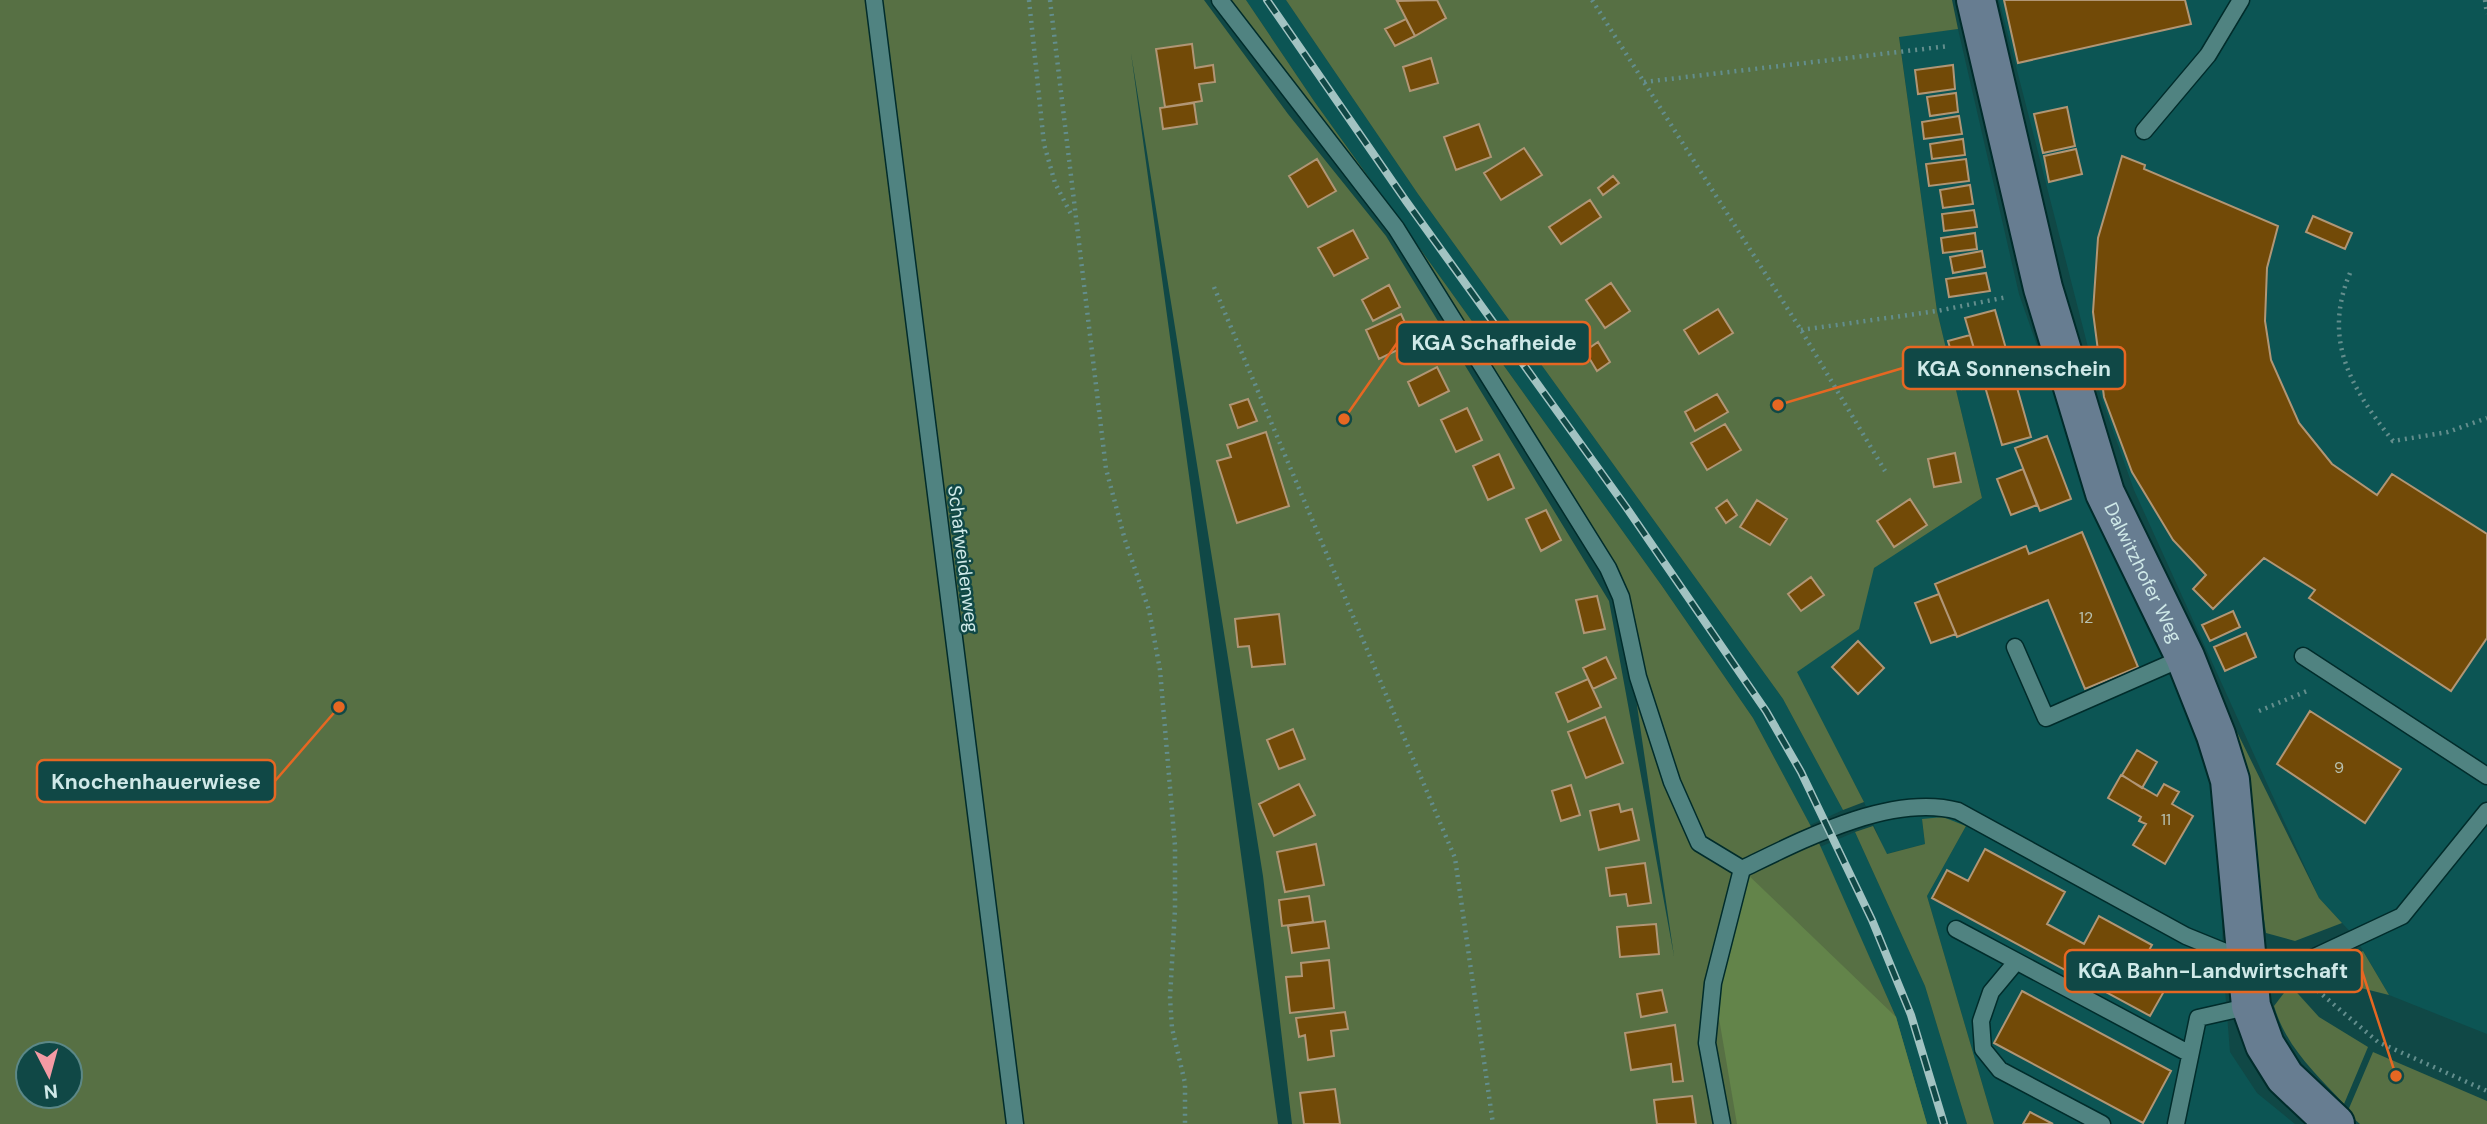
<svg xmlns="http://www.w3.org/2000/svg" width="2487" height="1124" font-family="'DM Sans',sans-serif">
  <rect width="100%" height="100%" fill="#104846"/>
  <!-- built -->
  <path fill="#0c5554" d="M1246 0H1286L1418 194 1783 699 1843 810 1810 825 1753 718 1662 586 1314 101Z
    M1999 0H2487V1034L2389 995 2355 937 2319 898 2134 490 2100 394Z
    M1958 29 2019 294 2094 509 2176 681 2210 785 2220 837 2223 964 2230 1052 2257 1093 2295 1124H1994L1927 896 1966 826 1922 820 1925 844 1886 854 1864 802 1796 672 1858 629 1873 568 1982 498 1937 311 1899 36Z
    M1855 832 1925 986 1967 1124H1927L1896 1017 1820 847Z"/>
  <!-- green -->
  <path fill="#577044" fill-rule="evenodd" d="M0 0H1204L1288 114 1386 236 1609 601 1674 956 1621 597 1396 228 1220 0H1246L1314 101 1662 586 1753 718 1815 834 1896 1017 1927 1124H1292L1263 876 1131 53 1278 1124H0ZM28 1054H70V1096H28Z
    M1286 0H1952L1958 29 1899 37 1937 311 1982 498 1874 568 1859 629 1797 672 1864 802 1843 810 1783 699 1418 194Z
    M2237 732 2319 898 2342 923 2295 941 2266 933Z
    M1943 817 1966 826 1927 896 1994 1124H1967L1925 986 1855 832 1873 826 1887 854 1925 844 1922 819Z
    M2363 951 2389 995 2337 982 2325 968Z
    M2290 985 2319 1017 2368 1047 2344 1104C2316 1074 2286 1047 2274 1006Z
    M2373 1052 2487 1101V1124H2360L2347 1113Z"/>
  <!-- forest -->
  <path fill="#63844a" d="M1742 869 1896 1017 1927 1124H1737L1713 983Z"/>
  <!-- building -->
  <path fill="#724a07" stroke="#b19675" stroke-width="2" d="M1437 0 1446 18 1415 36 1397 1Z
    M2004 0H2185L2191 24 2018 63Z
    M1406 19 1415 36 1395 46 1385 29Z
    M1192 44 1195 68 1213 65 1215 82 1199 84 1202 101 1165 107 1156 49Z
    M1431 58 1438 83 1410 91 1403 67Z
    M1953 65 1955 89 1918 94 1915 70Z
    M1956 93 1958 112 1930 116 1927 97Z
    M1194 103 1197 124 1163 129 1160 108Z
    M2067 107 2075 146 2043 153 2034 114Z
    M1959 116 1962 134 1924 139 1922 122Z
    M1479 124 1491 157 1456 170 1444 137Z
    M1963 139 1965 155 1932 159 1930 144Z
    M1524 148 1542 175 1501 200 1484 173Z
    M2076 149 2082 174 2049 182 2044 156Z
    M2122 156 2145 165 2144 169 2278 226 2267 268 2265 321 2271 360 2299 423 2332 464 2377 495 2392 474 2487 534V638L2451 691 2309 598 2315 590 2264 558 2213 609 2193 589 2206 575 2173 540 2132 472 2104 397 2093 312 2098 238Z
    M1317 159 1336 191 1308 207 1289 176Z
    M1966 159 1969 181 1929 186 1926 164Z
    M1613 176 1619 183 1603 195 1598 188Z
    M1970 185 1973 204 1943 208 1940 190Z
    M1590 200 1601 217 1561 244 1549 227Z
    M1974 210 1977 227 1944 231 1942 214Z
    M2313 216 2352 233 2345 249 2306 232Z
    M1353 230 1368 258 1334 276 1318 248Z
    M1975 233 1977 249 1943 253 1941 238Z
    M1982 251 1985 267 1953 273 1950 257Z
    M1986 273 1990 291 1949 297 1946 279Z
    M1611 283 1630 311 1605 328 1586 300Z
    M1389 285 1400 307 1373 321 1362 300Z
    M1718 309 1733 333 1699 354 1684 330Z
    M1995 310 2031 437 2002 445 1965 318Z
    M1401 314 1414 342 1379 359 1366 330Z
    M1970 335 1984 382 1962 389 1948 341Z
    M1598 342 1610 362 1597 371 1585 351Z
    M1437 367 1449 391 1419 406 1408 382Z
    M1717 394 1728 412 1695 431 1685 412Z
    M1248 399 1257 421 1238 428 1230 405Z
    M1467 408 1482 440 1456 452 1441 420Z
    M1725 424 1741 450 1707 470 1691 443Z
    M1266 432 1289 506 1237 523 1217 461 1231 457 1227 445Z
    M2047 436 2071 499 2040 511 2015 448Z
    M1955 453 1961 482 1934 487 1928 459Z
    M1499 454 1514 488 1488 500 1473 466Z
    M2023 469 2037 505 2011 515 1997 479Z
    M1910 499 1927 525 1894 547 1877 521Z
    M1727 500 1737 515 1726 523 1716 508Z
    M1757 500 1787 519 1770 545 1740 527Z
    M1546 510 1561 540 1541 551 1526 519Z
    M2082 532 2138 667 2085 689 2048 600 1957 637 1935 584 2026 546 2029 554Z
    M1811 577 1824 595 1801 611 1788 594Z
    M1939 594 1956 634 1931 643 1915 603Z
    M1597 596 1605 629 1584 633 1576 600Z
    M2233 611 2240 627 2210 641 2202 625Z
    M1279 614 1285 664 1252 667 1249 646 1238 647 1235 619Z
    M2246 633 2256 657 2225 671 2214 647Z
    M1858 641 1884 668 1858 694 1832 667Z
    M1606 657 1616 678 1593 689 1583 668Z
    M1588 679 1601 707 1568 722 1556 693Z
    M2310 711 2401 769 2365 823 2277 764Z
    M1605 717 1623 763 1586 778 1568 732Z
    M1293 729 1305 759 1279 769 1267 740Z
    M2137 750 2157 762 2142 788 2122 775Z
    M2121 775 2157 796 2164 784 2179 792 2172 804 2193 816 2165 864 2133 845 2146 824 2139 821 2141 817 2108 798Z
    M1299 784 1315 815 1274 836 1259 804Z
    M1571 785 1580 815 1561 821 1552 791Z
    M1619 804 1621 812 1632 809 1639 840 1599 850 1590 811Z
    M1316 844 1324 885 1285 892 1277 852Z
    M1985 849 2065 892 2047 924 2084 944 2099 916 2152 945 2138 970 2167 986 2150 1016 1932 898 1947 870 1968 881Z
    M1645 863 1651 903 1628 906 1626 894 1610 896 1606 868Z
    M1309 896 1313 922 1282 926 1279 900Z
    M1325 921 1329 948 1292 953 1288 926Z
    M1656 924 1659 954 1620 957 1617 927Z
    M1329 960 1334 1008 1290 1013 1286 977 1302 976 1301 963Z
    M1662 990 1667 1012 1641 1017 1637 994Z
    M2022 991 2171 1071 2143 1123 1994 1043Z
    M1345 1012 1348 1029 1331 1031 1334 1056 1308 1060 1305 1035 1299 1037 1296 1018Z
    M1675 1025 1683 1081 1673 1082 1671 1064 1631 1070 1625 1033Z
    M1335 1089 1340 1124H1304L1300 1093Z
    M1692 1096 1696 1124H1657L1654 1100Z
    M2030 1112 2053 1124H2023Z"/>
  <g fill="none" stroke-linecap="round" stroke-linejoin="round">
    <!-- lane casing -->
    <g stroke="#012c2b" stroke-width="19">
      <path id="lane" d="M874 0 1015 1124
        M1220 0 1396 228 1608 568 1621 597 1638 677 1672 782 1699 843 1742 869
        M2144 131 2208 55 2241 0
        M2015 647 2046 718 2185 657
        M2303 656 2487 776
        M1956 929 2190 1054
        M2016 962 1991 992 1981 1021 1983 1049 2000 1070 2102 1124
        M1722 1124 1707 1043 1713 983 1742 869C1802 840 1891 793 1958 811L2186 936 2245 960 2291 968 2402 916 2487 811
        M2176 1124 2198 1018 2251 1006"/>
    </g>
    <!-- secondary casing -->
    <g stroke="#012c2b" stroke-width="42">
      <g id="secondary">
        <path id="s1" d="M1976 0 2043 288 2105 493 2185 657 2216 735 2230 780 2251 1006 2265 1045 2285 1077 2335 1124"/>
      </g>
    </g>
    <!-- path -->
    <path stroke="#638e8d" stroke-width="4.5" stroke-dasharray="2 5" stroke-linecap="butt" d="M1029 0 1044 144 1055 183 1071 214
      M1050 0 1106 469 1125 540 1149 610 1160 670 1175 846V909L1170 998 1172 1028 1185 1083V1124
      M1592 0 1801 330 1885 471
      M2485 0 2487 14
      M1644 82 1949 46
      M2350 273C2322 340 2351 388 2393 441L2448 432 2487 418
      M1214 287 1455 858 1493 1124
      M1801 330 1937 311 2007 297
      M2259 711 2307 691
      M2312 986 2378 1042 2487 1091"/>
    <!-- lane -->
    <use href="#lane" stroke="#508381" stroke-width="16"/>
    <!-- secondary -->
    <use href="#secondary" stroke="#677d91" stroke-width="38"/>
    <!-- rail casing -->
    <g stroke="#a2c3c2" stroke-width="8">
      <path id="rail" d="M1267 0 1406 201 1626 507 1766 711 1801 772 1872 920 1911 1015 1944 1124"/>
    </g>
    <!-- rail -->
    <use href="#rail" stroke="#104846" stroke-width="5" stroke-dasharray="16" stroke-linecap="butt"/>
  </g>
  <g text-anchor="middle" stroke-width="5" stroke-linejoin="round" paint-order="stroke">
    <!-- number labels -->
    <g font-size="16" fill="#b8c1b0">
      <text x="2086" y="623">12</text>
      <text x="2339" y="773">9</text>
      <text x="2166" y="825">11</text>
    </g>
    <!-- street labels -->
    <g font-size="19" fill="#cfe9e8" stroke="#104846">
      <text transform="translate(964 559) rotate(83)" y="7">Schafweidenweg</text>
      <text dy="7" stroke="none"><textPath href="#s1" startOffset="598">Dalwitzhofer Weg</textPath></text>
    </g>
  </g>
  <!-- callouts -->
  <path fill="none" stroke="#e66722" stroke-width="2.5" d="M1344 419L1397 343M1778 405L1903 368M339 707L275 781M2396 1076L2362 971"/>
  <g fill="#e66722" stroke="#104846" stroke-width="2.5">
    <circle cx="1344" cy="419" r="7"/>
    <circle cx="1778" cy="405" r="7"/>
    <circle cx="339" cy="707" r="7"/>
    <circle cx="2396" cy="1076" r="7"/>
  </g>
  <g fill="#104846" stroke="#e66722" stroke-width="2.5">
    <rect x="1397" y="322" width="193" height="42" rx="7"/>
    <rect x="1903" y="347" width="222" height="42" rx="7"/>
    <rect x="37" y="760" width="238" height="42" rx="7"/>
    <rect x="2065" y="950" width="297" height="42" rx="7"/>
  </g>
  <g font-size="21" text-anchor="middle" font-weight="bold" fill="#cfe9e8">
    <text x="1494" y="350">KGA Schafheide</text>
    <text x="2014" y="376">KGA Sonnenschein</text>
    <text x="156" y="789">Knochenhauerwiese</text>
    <text x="2213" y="978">KGA Bahn-Landwirtschaft</text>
  </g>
  <!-- north arrow -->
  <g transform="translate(49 1075) rotate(174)"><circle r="33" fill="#104846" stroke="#5c8887" stroke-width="2"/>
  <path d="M0-5L12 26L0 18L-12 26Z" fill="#f49aa4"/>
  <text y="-10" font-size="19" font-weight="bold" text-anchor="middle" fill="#cfe9e8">N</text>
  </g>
</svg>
